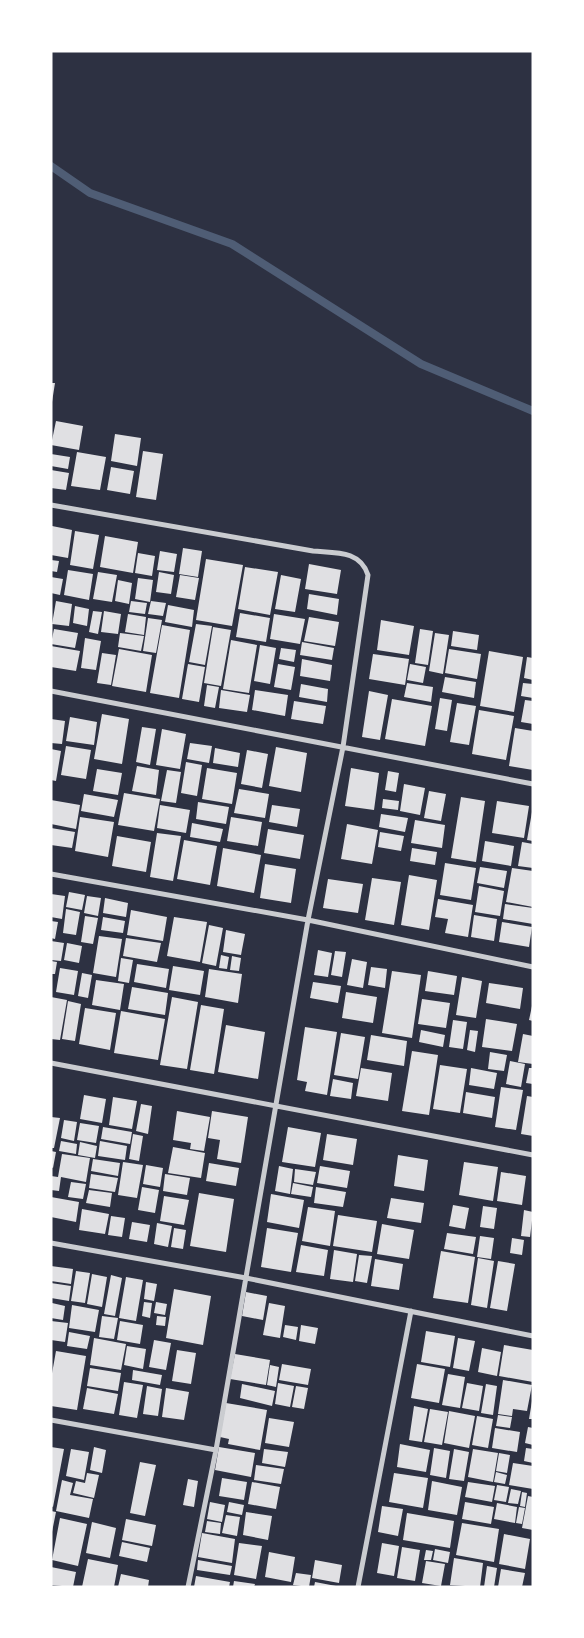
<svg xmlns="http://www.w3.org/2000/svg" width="584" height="1638" font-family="Karla,sans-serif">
  <rect width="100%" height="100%" fill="#2d3142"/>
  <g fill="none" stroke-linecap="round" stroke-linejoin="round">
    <!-- stream -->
    <path stroke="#4f5d75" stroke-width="8" d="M51 166 90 193 232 244 421 364 533 411"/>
  </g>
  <!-- building -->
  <path fill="#e0e0e3" d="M51 383H55L52 402H51Z
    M56 421 83 426 79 450 51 445Z
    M115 434 141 438 137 466 111 461Z
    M143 451 163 454 156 500 136 497Z
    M77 452 106 457 100 490 71 486Z
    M51 454 70 457 68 469 51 466Z
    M111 467 134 471 130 494 107 490Z
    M51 470 69 473 66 490 51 488Z
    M52 526 72 530 68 558 51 555Z
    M75 531 99 535 93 569 70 565Z
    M105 536 138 542 133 573 100 567Z
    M183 548 202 551 198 577 179 574Z
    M160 551 177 554 174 572 157 570Z
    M138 553 155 556 152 576 135 573Z
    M206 559 243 565 232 626 196 620Z
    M51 560 59 561 57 572 51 571Z
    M309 564 341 570 337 594 305 589Z
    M245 567 278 572 270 615 238 609Z
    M68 570 93 574 89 600 64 595Z
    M98 572 117 575 112 602 93 599Z
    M159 572 174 575 171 594 156 592Z
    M180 575 199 578 195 600 176 597Z
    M281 575 301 579 295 612 275 609Z
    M51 577 63 579 60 595 51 593Z
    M138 578 153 580 150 602 135 599Z
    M118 580 132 583 129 604 115 601Z
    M309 594 339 599 337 615 307 609Z
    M56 601 72 604 69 626 52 624Z
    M131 601 147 603 145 614 129 612Z
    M151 601 166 603 163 616 148 614Z
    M168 605 194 610 192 627 165 622Z
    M75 606 89 609 87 626 73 623Z
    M93 611 102 612 98 634 89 632Z
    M104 611 121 614 118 634 101 632Z
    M240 613 270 618 266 642 236 637Z
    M128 614 146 617 144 635 125 632Z
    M274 614 305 619 300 644 270 639Z
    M309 617 339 622 335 646 304 641Z
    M148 618 162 620 156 653 143 651Z
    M381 620 414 626 409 655 377 650Z
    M196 624 212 626 205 665 189 662Z
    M162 625 190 630 179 698 150 693Z
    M213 627 231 630 221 686 204 683Z
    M54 629 78 633 75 648 51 644Z
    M420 629 433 631 428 665 415 663Z
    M453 631 479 635 477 650 451 646Z
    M120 633 144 636 141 651 118 647Z
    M435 633 449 635 443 674 429 671Z
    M85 638 101 641 96 670 81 668Z
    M231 640 257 645 249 693 223 689Z
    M302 642 334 648 332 660 300 655Z
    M260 645 276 648 270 684 254 681Z
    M51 646 80 651 76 671 51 667Z
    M281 648 296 650 294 662 279 659Z
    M119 649 152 655 146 692 112 686Z
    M449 649 481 654 477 679 445 673Z
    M489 651 523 657 514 712 480 706Z
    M102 653 116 655 111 685 97 683Z
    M373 654 409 659 405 685 369 679Z
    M527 657 533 658V680L524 678Z
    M302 659 332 665 330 681 300 676Z
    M188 664 205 667 199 702 182 699Z
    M278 664 295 667 291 690 274 687Z
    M410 664 426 667 423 683 407 680Z
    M445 677 476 682 474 698 442 692Z
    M407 683 433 687 431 702 404 697Z
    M523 683 533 684V698L521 696Z
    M301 684 328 689 327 702 299 697Z
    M207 685 219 687 215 708 204 706Z
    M221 690 250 695 247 712 219 708Z
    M255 690 288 695 285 716 252 710Z
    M369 691 388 695 380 740 362 737Z
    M440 698 452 700 447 731 435 729Z
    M392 699 432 706 425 746 385 739Z
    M525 700 533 701V724L521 722Z
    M294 701 326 706 323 724 291 719Z
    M457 703 476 706 469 745 450 742Z
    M479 710 514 716 506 760 472 754Z
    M102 714 129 719 122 764 94 759Z
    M70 717 97 722 94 745 66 741Z
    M51 719 65 721 62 744 51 743Z
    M142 727 156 729 150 765 136 762Z
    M515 728 533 731V770L509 766Z
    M162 729 186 734 180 769 156 765Z
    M190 743 212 746 209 763 187 759Z
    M66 746 91 750 86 779 61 775Z
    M276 747 307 753 301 792 269 786Z
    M215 748 240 753 238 767 213 763Z
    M51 749 61 751 56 781 51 780Z
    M247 750 268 754 262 788 241 784Z
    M186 762 202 765 197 796 181 793Z
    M137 766 159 770 156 795 132 791Z
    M207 768 237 773 232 804 202 799Z
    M351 768 379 773 374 810 345 806Z
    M97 769 122 773 118 795 93 791Z
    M167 770 181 772 176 803 161 801Z
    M388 771 399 773 396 792 385 790Z
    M404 784 425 788 420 815 400 811Z
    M239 789 269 794 265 818 234 813Z
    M429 791 446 794 441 821 424 818Z
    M124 793 160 799 154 831 118 825Z
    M84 794 118 800 114 817 81 811Z
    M461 797 485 801 476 862 451 858Z
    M383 799 399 801 398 810 382 808Z
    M51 800 80 805 76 829 51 824Z
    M497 801 529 806 524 838 492 833Z
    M198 802 229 807 226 824 196 819Z
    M160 805 190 810 186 833 157 828Z
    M272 805 300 809 297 827 269 822Z
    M532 812H533V841L527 840Z
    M381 814 408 818 405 832 379 827Z
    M80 817 114 822 108 857 75 851Z
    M231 817 262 822 258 846 227 841Z
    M415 820 445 825 442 848 411 843Z
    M192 823 223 829 220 842 190 837Z
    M347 824 378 830 372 864 341 859Z
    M51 828 75 832 72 848 51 845Z
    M268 829 304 835 300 859 264 853Z
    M380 832 404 836 401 851 378 847Z
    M157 833 181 836 173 881 150 877Z
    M117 836 151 842 146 872 112 866Z
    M184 840 217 846 210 885 177 879Z
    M485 841 514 846 511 866 482 861Z
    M522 842 533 844V868L518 866Z
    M223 848 261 855 254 893 217 886Z
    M412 848 437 852 435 865 410 861Z
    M445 863 476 868 471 900 440 895Z
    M265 864 296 869 291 903 260 898Z
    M480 867 507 871 504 888 477 883Z
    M512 868 533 871V907L506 902Z
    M409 875 437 880 429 930 401 925Z
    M372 878 401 882 394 925 365 920Z
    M328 879 363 884 358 913 323 908Z
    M479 886 504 891 500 916 475 912Z
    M69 892 85 895 82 910 66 907Z
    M51 894 65 896 62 919 51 917Z
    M87 896 101 898 98 916 84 913Z
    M105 898 128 903 126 917 103 913Z
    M438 899 473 905 468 937 445 933 448 919 435 917Z
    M505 904 533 908V924L503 919Z
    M66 909 80 912 76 935 63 933Z
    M131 910 167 917 163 941 127 935Z
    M474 915 497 919 494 941 471 937Z
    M85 916 98 918 93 944 81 942Z
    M103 917 125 921 123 933 101 930Z
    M174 917 207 922 200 962 167 956Z
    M51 921 58 922 55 939 51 938Z
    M502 922 532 927 529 947 499 942Z
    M209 925 223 928 216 966 202 963Z
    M226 930 245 934 241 955 223 952Z
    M99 936 122 939 116 977 93 973Z
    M126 938 161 943 157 962 123 956Z
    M51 941 64 943 61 961 51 960Z
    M67 943 82 946 79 963 64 960Z
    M318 950 332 953 328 977 314 975Z
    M335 951 346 952 342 977 331 975Z
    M221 955 229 957 227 969 219 968Z
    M232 956 241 958 239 971 230 970Z
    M121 958 133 960 129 983 118 981Z
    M352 959 367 962 363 988 347 985Z
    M51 961 57 962 55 974H51Z
    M137 964 169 969 166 988 134 982Z
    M173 966 204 971 200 995 169 990Z
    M371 967 387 969 385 988 368 985Z
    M60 968 78 971 74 995 56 992Z
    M209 969 242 974 238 1003 205 997Z
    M392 971 421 975 412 1038 382 1033Z
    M428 971 457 976 454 995 425 991Z
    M82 973 92 975 88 998 78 996Z
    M462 977 482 981 476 1018 456 1015Z
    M96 980 124 984 120 1010 92 1005Z
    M313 982 341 986 338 1003 310 998Z
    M489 983 523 988 520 1009 486 1003Z
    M132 987 168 993 165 1015 128 1009Z
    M346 992 377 997 373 1023 342 1018Z
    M51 997 67 1000 60 1040 51 1039Z
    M172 997 198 1002 187 1069 160 1065Z
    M422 999 450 1003 446 1028 418 1024Z
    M68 1001 81 1004 75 1041 62 1039Z
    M201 1005 224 1009 214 1074 190 1070Z
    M532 1006H533V1021L529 1020Z
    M85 1008 116 1013 110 1050 79 1044Z
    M121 1011 165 1019 158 1060 114 1053Z
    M486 1019 517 1024 512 1051 482 1047Z
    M453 1020 467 1022 463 1049 449 1047Z
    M226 1025 265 1032 258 1079 218 1072Z
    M305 1027 337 1032 327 1095 305 1091 307 1082 297 1080Z
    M421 1030 445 1035 443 1047 419 1042Z
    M470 1030 478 1031 475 1052 467 1050Z
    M341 1033 365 1037 358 1079 334 1075Z
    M523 1034 533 1036V1064L518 1062Z
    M371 1035 407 1041 404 1066 367 1060Z
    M412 1051 438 1055 429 1115 402 1111Z
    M490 1052 507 1055 504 1071 488 1069Z
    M510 1061 525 1064 521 1087 506 1084Z
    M440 1065 467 1069 460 1113 433 1109Z
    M361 1068 392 1073 388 1101 356 1096Z
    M471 1068 497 1073 494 1089 469 1085Z
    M529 1068H533V1084L526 1083Z
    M333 1079 353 1083 351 1099 330 1096Z
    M501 1087 523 1090 516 1130 495 1127Z
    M466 1092 495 1097 492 1118 463 1113Z
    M84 1095 106 1099 102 1123 80 1119Z
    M527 1096 533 1097V1136L521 1134Z
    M113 1097 137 1101 132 1129 109 1125Z
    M141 1104 152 1106 148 1134 136 1131Z
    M177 1111 210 1117 204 1151 190 1149 191 1143 173 1140Z
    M212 1111 248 1117 241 1163 217 1159 220 1140 208 1138Z
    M51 1117 60 1118 54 1148H51Z
    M64 1120 77 1122 74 1141 61 1138Z
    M80 1123 99 1126 96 1143 77 1140Z
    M103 1127 132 1132 130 1144 101 1139Z
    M288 1127 321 1133 315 1167 282 1162Z
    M133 1134 143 1136 139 1161 129 1159Z
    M327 1134 357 1139 353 1165 323 1160Z
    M61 1141 77 1144 76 1154 59 1151Z
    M100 1141 127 1146 125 1160 98 1156Z
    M80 1142 97 1146 95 1158 78 1155Z
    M173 1147 205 1153 201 1178 168 1173Z
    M51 1151 56 1152 53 1168 51 1167Z
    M62 1154 90 1158 86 1182 61 1177 59 1191 51 1190V1176L58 1177Z
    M398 1155 428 1160 424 1191 394 1186Z
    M93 1159 120 1163 118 1176 91 1171Z
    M123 1162 143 1165 137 1198 118 1195Z
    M464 1162 498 1167 493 1201 459 1195Z
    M209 1163 239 1168 236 1186 206 1181Z
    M146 1165 163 1168 160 1187 143 1184Z
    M279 1166 293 1169 290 1194 275 1191Z
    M320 1166 350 1171 347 1188 317 1183Z
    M295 1169 316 1172 313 1185 294 1182Z
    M501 1172 526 1176 522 1205 497 1201Z
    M91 1174 118 1178 115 1192 89 1188Z
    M165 1174 190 1178 187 1195 163 1191Z
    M71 1182 86 1184 83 1199 68 1197Z
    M293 1183 313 1187 311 1197 291 1194Z
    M142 1187 159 1190 155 1213 138 1210Z
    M316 1187 346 1192 343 1207 314 1203Z
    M89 1190 112 1193 110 1207 86 1203Z
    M199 1193 234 1199 226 1252 190 1246Z
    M271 1194 304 1200 299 1228 267 1222Z
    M164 1196 189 1200 184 1225 160 1221Z
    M51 1197 79 1202 76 1222 51 1217Z
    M391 1198 424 1203 421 1223 387 1218Z
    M453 1205 469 1208 465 1229 449 1226Z
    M483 1206 497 1208 494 1229 480 1227Z
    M308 1207 335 1211 330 1246 302 1241Z
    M82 1209 109 1214 105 1234 79 1230Z
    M524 1210 533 1212 530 1237 521 1236Z
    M338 1215 377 1221 372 1252 333 1246Z
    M111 1216 125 1218 122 1237 108 1235Z
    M132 1222 150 1225 147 1242 129 1239Z
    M157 1223 172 1226 168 1247 154 1244Z
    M382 1224 414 1230 409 1259 377 1254Z
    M174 1228 186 1230 183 1249 171 1247Z
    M267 1228 298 1233 291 1272 261 1267Z
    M447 1233 476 1237 473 1254 444 1249Z
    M480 1236 494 1238 491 1259 477 1257Z
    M512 1238 524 1240 522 1255 510 1253Z
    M301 1245 328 1250 324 1276 296 1272Z
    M334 1250 357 1254 353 1282 330 1279Z
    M441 1251 475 1257 468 1303 433 1298Z
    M359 1255 372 1256 367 1283 355 1281Z
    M478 1258 494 1261 487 1308 471 1305Z
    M375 1259 403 1264 399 1290 371 1286Z
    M498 1261 515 1264 507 1311 490 1308Z
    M51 1266 73 1269 71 1284 51 1281Z
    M76 1271 90 1273 85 1303 71 1301Z
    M92 1274 107 1277 102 1307 87 1304Z
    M111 1275 122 1278 115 1316 104 1314Z
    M126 1277 143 1280 136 1321 119 1318Z
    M146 1282 157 1284 154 1301 144 1299Z
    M51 1283 71 1286 69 1301 51 1298Z
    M174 1289 211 1296 203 1345 166 1338Z
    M246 1292 267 1296 263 1320 242 1316Z
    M144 1302 152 1303 150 1318 142 1316Z
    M156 1302 167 1304 165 1315 154 1313Z
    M52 1303 65 1306 63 1320 51 1318Z
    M269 1303 285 1306 280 1338 263 1335Z
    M72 1305 99 1310 95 1332 69 1328Z
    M102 1316 118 1318 114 1339 99 1337Z
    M157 1316 166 1317 165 1326 156 1325Z
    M51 1321 68 1323 65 1342 51 1340Z
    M120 1321 143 1325 140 1344 117 1340Z
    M285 1325 298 1327 296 1340 283 1337Z
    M301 1325 318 1328 315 1344 299 1341Z
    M426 1331 455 1336 450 1367 421 1362Z
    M69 1332 90 1336 87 1349 67 1346Z
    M94 1338 126 1344 121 1370 90 1365Z
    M458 1338 475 1341 469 1371 453 1368Z
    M154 1340 171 1343 166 1370 149 1367Z
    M504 1345 533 1350V1382L499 1376Z
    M127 1346 146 1349 143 1369 124 1365Z
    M482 1348 501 1352 497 1376 478 1372Z
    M177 1350 196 1353 191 1384 172 1381Z
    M56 1351 86 1356 77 1410 51 1406V1379Z
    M235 1354 270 1360 266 1385 230 1379Z
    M282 1364 311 1369 308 1385 279 1380Z
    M417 1364 445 1369 439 1403 411 1398Z
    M270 1365 279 1367 276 1387 267 1385Z
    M90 1368 121 1373 118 1391 87 1386Z
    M133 1370 162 1375 160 1385 132 1380Z
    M448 1374 465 1377 460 1408 442 1405Z
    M503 1380 532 1385 527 1411 513 1409 512 1416 498 1414Z
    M124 1382 143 1385 137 1418 119 1415Z
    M278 1383 294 1386 290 1407 275 1404Z
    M467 1383 483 1386 479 1411 462 1408Z
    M242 1384 275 1391 272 1406 240 1398Z
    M486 1384 497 1386 493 1415 481 1413Z
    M147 1386 162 1389 158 1416 143 1414Z
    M296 1386 308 1388 304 1409 292 1407Z
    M87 1388 118 1394 114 1414 83 1409Z
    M166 1388 189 1392 184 1420 162 1417Z
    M532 1401H533V1419H529Z
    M226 1403 267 1410 260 1450 228 1444 229 1439 220 1437Z
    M414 1406 428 1409 422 1442 409 1440Z
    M430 1409 448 1412 442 1445 424 1442Z
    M449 1411 475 1416 469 1448 444 1443Z
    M498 1415 512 1417 510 1428 496 1426Z
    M477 1416 493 1419 488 1448 472 1445Z
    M269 1418 294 1422 289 1447 265 1443Z
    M528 1427 533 1428V1445L525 1443Z
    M495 1428 520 1432 517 1452 492 1448Z
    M400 1444 430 1450 426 1472 397 1467Z
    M51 1447 64 1449 53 1507 51 1506Z
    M94 1447 106 1450 102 1473 90 1470Z
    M219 1447 255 1453 251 1477 215 1470Z
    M434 1448 450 1451 446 1478 430 1475Z
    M526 1448 533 1449V1463L524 1461Z
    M71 1449 89 1452 84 1480 66 1476Z
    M264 1449 288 1452 285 1467 262 1463Z
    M454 1449 469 1452 464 1481 449 1479Z
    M473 1449 498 1453 493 1482 468 1477Z
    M499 1453 510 1455 507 1473 496 1471Z
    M140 1462 156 1465 145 1516 130 1513Z
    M513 1463 533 1466V1489L509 1485Z
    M256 1465 284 1469 281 1484 254 1480Z
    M496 1472 507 1475 505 1484 494 1482Z
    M87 1473 99 1475 94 1498 73 1493 76 1481 85 1483Z
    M394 1473 428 1478 423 1508 389 1502Z
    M222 1478 247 1482 244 1500 219 1496Z
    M188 1479 198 1481 194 1507 183 1505Z
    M62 1480 73 1483 70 1495 93 1499 89 1518 56 1511Z
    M432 1481 462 1487 457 1515 428 1510Z
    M252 1482 280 1487 276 1509 248 1504Z
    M468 1482 495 1486 492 1502 465 1497Z
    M497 1485 509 1487 506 1502 494 1500Z
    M511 1489 521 1491 518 1504 508 1503Z
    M522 1492 527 1493 525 1507 520 1506Z
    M528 1496 533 1497V1530L522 1528Z
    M210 1502 225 1505 222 1522 207 1519Z
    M229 1502 244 1505 242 1515 227 1512Z
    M465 1502 494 1507 491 1524 462 1519Z
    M497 1503 517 1507 515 1523 494 1519Z
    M382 1506 403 1509 398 1536 378 1532Z
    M519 1507 525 1508 522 1524 516 1523Z
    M51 1511 56 1512 52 1532H51Z
    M246 1512 272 1516 268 1540 243 1535Z
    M407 1513 454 1521 450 1548 403 1540Z
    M226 1515 240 1517 237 1536 222 1533Z
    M60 1518 87 1524 78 1566 52 1560Z
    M126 1519 156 1525 152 1546 122 1540Z
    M207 1521 221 1523 220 1534 205 1532Z
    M92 1522 116 1528 110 1558 86 1553Z
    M462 1523 499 1529 494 1562 456 1555Z
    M202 1533 235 1539 232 1563 198 1557Z
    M504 1534 530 1539 525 1569 499 1564Z
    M122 1542 150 1548 147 1562 119 1556Z
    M239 1543 262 1546 256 1579 234 1575Z
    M382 1543 399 1546 394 1576 377 1573Z
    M402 1547 420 1550 415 1581 397 1578Z
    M435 1549 450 1552 448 1563 433 1560Z
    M426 1550 433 1551 431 1560H424Z
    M269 1552 295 1557 291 1582 265 1577Z
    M454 1558 483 1563 480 1587 450 1585Z
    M88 1559 118 1565 114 1587H82Z
    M198 1560 232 1566 230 1575 197 1570Z
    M315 1560 342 1565 339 1583 312 1578Z
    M426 1561 445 1564 441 1586 422 1583Z
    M487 1566 497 1568 494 1587H484Z
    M51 1567 76 1572 73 1587 51 1585Z
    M501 1569 525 1573 522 1587H498Z
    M296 1573 311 1575 309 1587 293 1585Z
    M121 1574 149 1580 148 1587H118Z
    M196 1576 230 1582 229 1587H194Z
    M234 1581 255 1584 254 1587H233Z
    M315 1582 336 1586V1587H314Z"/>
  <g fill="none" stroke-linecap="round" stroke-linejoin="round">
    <!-- minor -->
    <path stroke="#caccd0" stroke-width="5" d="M51 505 313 551C335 553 360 550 368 575L343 747 308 920 216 1450 188 1587
      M51 691 533 784
      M51 874 308 920 533 967
      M51 1063 533 1155
      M51 1243 246 1278 533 1336
      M51 1420 216 1450
      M358 1587 411 1311"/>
  </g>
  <!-- border -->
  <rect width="584" height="1638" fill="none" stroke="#ffffff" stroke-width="105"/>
</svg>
